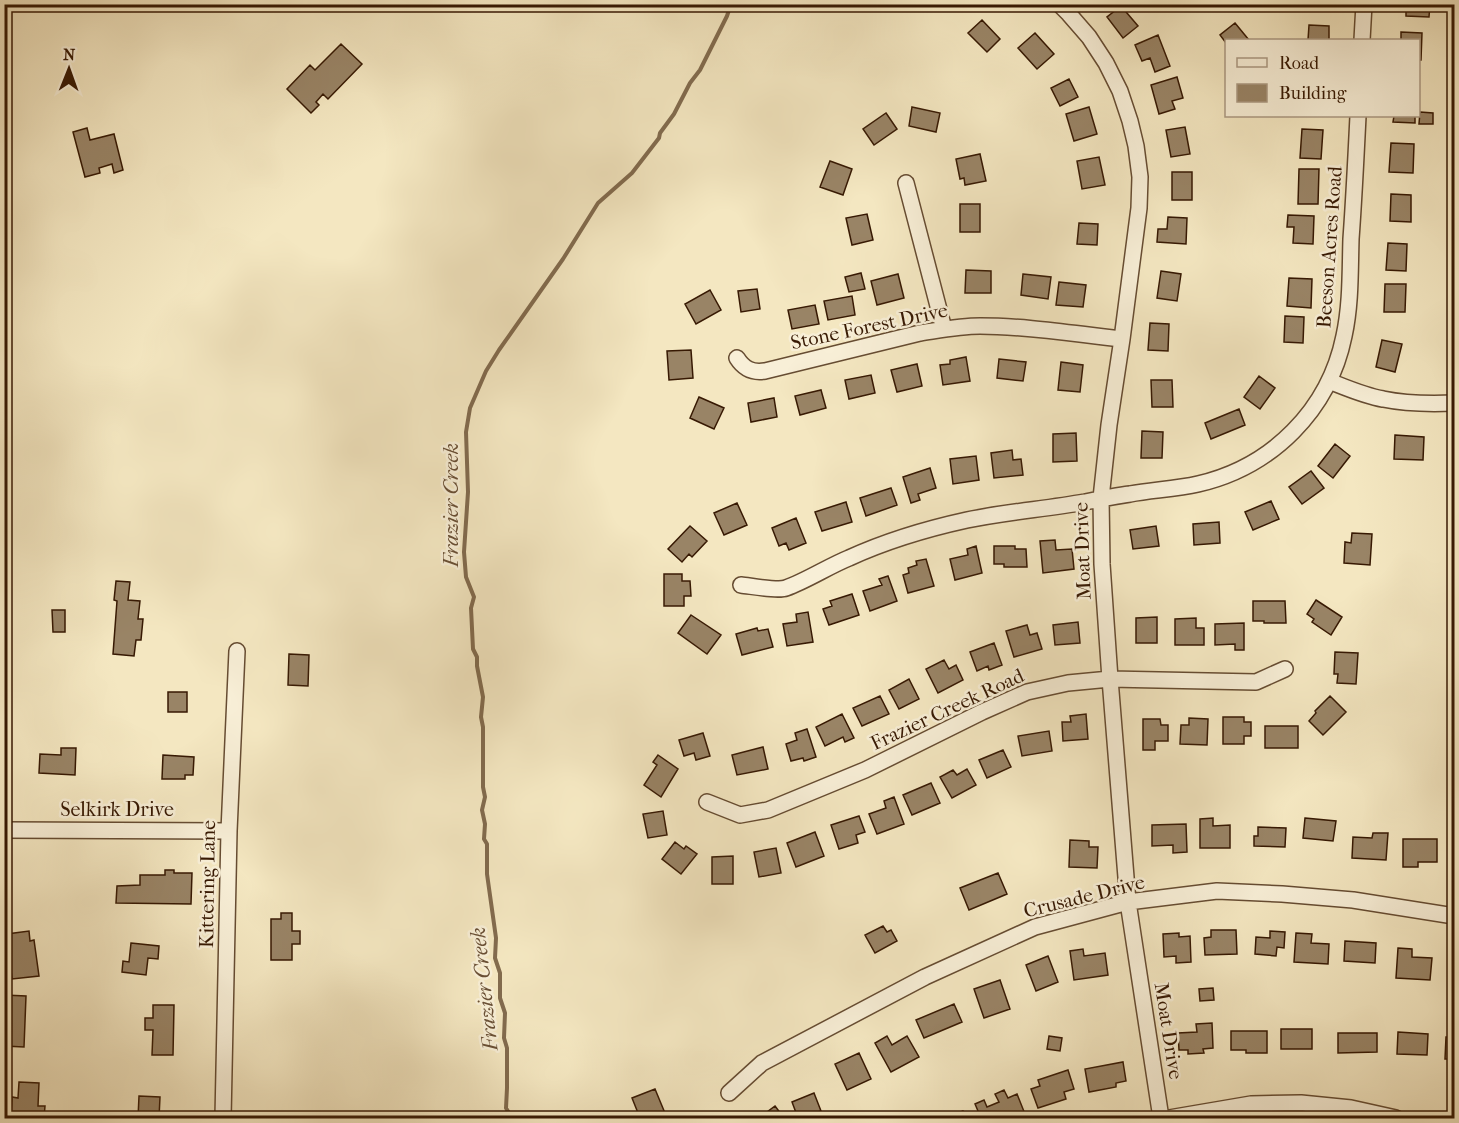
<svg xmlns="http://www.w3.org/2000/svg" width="1459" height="1123" font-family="'IM FELL French Canon',serif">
  <rect width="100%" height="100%" fill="#f4e7c1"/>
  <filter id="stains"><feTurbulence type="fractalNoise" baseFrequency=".00333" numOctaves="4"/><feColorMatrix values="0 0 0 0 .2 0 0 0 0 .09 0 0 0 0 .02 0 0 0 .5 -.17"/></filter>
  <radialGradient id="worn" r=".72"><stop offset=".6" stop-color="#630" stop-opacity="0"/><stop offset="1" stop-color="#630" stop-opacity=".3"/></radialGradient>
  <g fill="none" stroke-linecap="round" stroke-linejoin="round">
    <!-- stream -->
    <path stroke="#826b4e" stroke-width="4" d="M509 1118V1113L506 1108 507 1088V1048L504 1038 505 1013 500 998V973L495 958 496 938 487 874V844L484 839 485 824 482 810 485 797 483 787V727L481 717 483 697 477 666V657L473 649 471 608 474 597 466 577 464 552 468 492 466 432 470 408 486 371 499 350 563 259 598 203 632 173 659 138 660 133 674 114 690 83 700 70 727 16 731 4"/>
  </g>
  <!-- building -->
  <path fill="#998466" stroke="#371903" stroke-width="1.5" d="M1225 4H1247L1246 11 1225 9Z
    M1406 4H1430L1429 17 1406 16Z
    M1121 6 1138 26 1123 38 1107 17Z
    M982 20 1000 39 987 52 968 33Z
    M1235 23 1249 40H1226V43L1220 35Z
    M1309 25 1329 26V40H1308Z
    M1401 32 1422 33 1421 60H1418V40H1401Z
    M1035 33 1054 54 1037 69 1018 48Z
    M1158 35 1170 66 1155 72 1150 58 1142 61 1135 45Z
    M341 44 362 64 328 99 323 94 316 102 319 105 311 113 287 89 310 65 315 70Z
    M1177 77 1183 98 1172 101 1175 109 1159 114 1151 85Z
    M1069 79 1078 97 1060 106 1051 88Z
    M912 107 940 113 936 132 909 126Z
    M1089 107 1097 134 1074 141 1066 114Z
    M1420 112 1433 113V124H1419Z
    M886 113 897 129 874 145 863 129Z
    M1394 116H1415V123L1393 122Z
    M1185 127 1190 154 1171 157 1166 130Z
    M87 128 90 140 114 134 123 170 114 173 112 164 99 168 100 173 85 177 73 132Z
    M1302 129 1323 130 1321 159 1300 158Z
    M1391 143 1414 144 1413 173 1389 172Z
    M980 154 986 181 965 185 964 178 960 179 956 159Z
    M1099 157 1105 185 1082 189 1077 161Z
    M830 161 852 169 843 195 820 187Z
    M1299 169H1319L1318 204H1298Z
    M1172 172H1192V200H1172Z
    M1391 194 1411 195V222L1390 221Z
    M960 204H980V232H960Z
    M867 214 873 240 852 245 846 218Z
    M1288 215 1314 216 1313 244 1293 243 1294 227H1287Z
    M1168 217 1187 218 1186 244 1157 242 1158 229H1167Z
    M1079 223 1098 224 1097 245 1077 244Z
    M1388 243 1407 244 1406 271 1386 270Z
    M966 270 991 271V293H965Z
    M1161 271 1181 274 1177 301 1157 298Z
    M861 273 865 289 849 292 845 277Z
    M898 274 904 298 877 305 871 281Z
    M1023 274 1051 277 1048 299 1021 295Z
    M1289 278 1312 279 1311 308 1287 306Z
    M1059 282 1086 285 1083 307 1056 305Z
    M1385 284H1406L1405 312H1384Z
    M757 289 760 309 741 312 738 291Z
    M710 290 721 310 696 324 685 304Z
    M852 296 855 315 828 320 824 301Z
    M815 305 819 324 792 329 788 310Z
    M1285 316 1304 317 1303 343 1284 342Z
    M1150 323 1169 324 1168 351 1148 350Z
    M1382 340 1402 344 1395 372 1376 367Z
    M691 350 693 378 669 380 667 351Z
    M966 357 970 381 943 385 940 365 950 364V360Z
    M999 359 1026 362 1023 381 997 378Z
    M1061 362 1083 365 1080 392 1058 390Z
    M917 364 922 386 897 392 891 370Z
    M871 375 875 393 849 399 845 380Z
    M1259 376 1275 388 1260 409 1244 397Z
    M1151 380H1172L1173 407H1152Z
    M821 390 826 408 800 415 795 396Z
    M699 397 724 408 714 429 690 418Z
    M774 398 777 417 751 422 748 403Z
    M1239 409 1245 425 1211 439 1205 423Z
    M1142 431 1163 432 1162 458H1141Z
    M1451 432H1454V452H1451Z
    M1076 433 1077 461 1053 462V434Z
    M1395 435 1424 437 1423 460 1394 459Z
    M1335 444 1350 456 1333 478 1318 466Z
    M1012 450 1013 460 1021 459 1023 475 994 478 991 453Z
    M976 456 979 480 953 484 950 459Z
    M930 468 936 488 918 494 920 500 911 503 903 477Z
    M1311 471 1324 488 1302 504 1289 487Z
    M891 488 897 505 866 516 860 498Z
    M1271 501 1279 519 1253 530 1245 512Z
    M846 502 852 522 822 531 815 512Z
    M737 503 747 525 724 535 714 513Z
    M796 518 806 543 789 550 786 543 779 546 772 528Z
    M1219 522 1220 543 1194 545 1193 524Z
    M690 526 707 541 692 557 689 554 682 562 668 549Z
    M1156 526 1159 546 1133 549 1130 530Z
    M1352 533 1372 534 1370 565 1344 563 1345 542 1351 543Z
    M1055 540 1056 550 1072 549 1074 569 1043 573 1040 541Z
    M976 546 982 573 955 580 950 559 968 555 967 549Z
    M994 546H1015V549H1026L1027 567H1004V564H994Z
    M926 559 934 586 908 593 903 575 909 573 908 568 917 565 916 561Z
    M664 574H682V581H690L691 596H684V606H664Z
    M888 576 897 601 870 611 863 591 882 585 879 579Z
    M116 581 130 582 128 600 140 601 138 619H143L141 640H136L134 656 113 654 117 601 114 600Z
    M852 594 859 615 829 625 823 609 832 606 830 601Z
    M1316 600 1342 617 1331 635 1312 622 1314 619 1307 614Z
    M1253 601H1285L1286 623H1264V621H1253Z
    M52 610H65V632H53Z
    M808 612 813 642 787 646 783 624 797 622 796 614Z
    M691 615 721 635 707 654 678 633Z
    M1157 617V643H1136V618Z
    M1196 618V628H1204V645H1175V619Z
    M1078 622 1080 643 1055 645 1053 625Z
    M1244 623V650H1235V644L1215 645V624Z
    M1027 625 1030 635 1037 633 1042 649 1014 657 1006 631Z
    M757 628 758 631 768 629 773 647 742 655 736 634Z
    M994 643 1002 665 989 670 988 666 977 671 970 652Z
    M1335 652 1358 653 1356 684 1337 683 1338 674H1334Z
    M289 654 309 655 308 686 288 685Z
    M944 660 949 669 956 665 963 680 938 693 926 669Z
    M909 679 919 699 899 709 889 690Z
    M168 692H187V712H168Z
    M880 696 889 714 862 726 853 708Z
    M1330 696 1346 712 1323 735 1309 721 1316 713 1315 711Z
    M842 714 854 738 845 742 843 737 825 746 816 727Z
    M1086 714 1088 739 1063 741 1062 722H1071L1070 716Z
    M1223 717H1244V722H1251V736H1244V744H1223Z
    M1189 718 1208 719 1207 745 1180 744 1181 725H1189Z
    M1143 719H1160L1161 725H1168V741H1155V750H1143Z
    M1265 726H1298V748H1265Z
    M807 729 816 757 804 761 803 758 791 761 786 744 797 740 795 733Z
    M1049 731 1052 751 1022 756 1018 736Z
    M703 733 710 756 696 760 694 753 684 756 679 740Z
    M763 747 768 769 737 775 732 755Z
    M61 748H76L75 775 39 773 40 754 61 755Z
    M1003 750 1011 767 987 778 979 760Z
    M163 755 194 757 193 775H185V779H162Z
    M658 755 678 769 661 797 644 785 657 765 653 762Z
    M967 769 976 785 952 798 940 777 953 770 957 775Z
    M931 783 940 803 912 815 903 795Z
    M894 797 904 824 877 834 869 814 886 808 884 801Z
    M663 811 667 835 648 838 643 814Z
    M859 816 865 832 856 835 858 843 839 849 831 825Z
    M1213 818V826L1230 825V848H1200V819Z
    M1305 818 1336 821 1333 841 1303 838Z
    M1186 824 1187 852 1173 853V845L1152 846V825Z
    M1258 827 1286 828 1285 847 1254 846V836H1258Z
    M815 832 824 856 796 867 787 843Z
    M1373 833H1388L1386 860 1352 858 1353 837 1372 838Z
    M1403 839H1437V862H1418V867H1403Z
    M1070 840 1089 841V847H1098L1097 868 1069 867Z
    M675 842 684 849 686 846 697 854 681 874 662 859Z
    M776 848 781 873 759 877 754 852Z
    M733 856V884H712V857Z
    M1451 857H1454V871H1451Z
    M165 870H174V873H192L191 904 116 903 117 886 140 885V875H165Z
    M998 873 1007 894 969 910 960 888Z
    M4 877 7 908H4Z
    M281 913H292V931H300V944H292V960H271V919H281Z
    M883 926 887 932 891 930 897 941 875 953 865 935Z
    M1211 930H1236L1237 954 1205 955 1204 938 1211 937Z
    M29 931 30 941 34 940 39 976 12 979 7 934Z
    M1270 931 1285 932 1284 948 1277 947 1276 956 1255 954 1256 937 1270 938Z
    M1179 933V937L1190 936 1191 962 1176 963V956L1164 957 1163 934Z
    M1296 933 1312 934 1311 943 1329 944 1328 964 1294 962Z
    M1345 941 1376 943 1375 963 1344 961Z
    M131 943 159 946 158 959 148 958 146 975 122 972 123 961 129 962Z
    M1398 948 1412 949V957L1432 958 1430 980 1396 978Z
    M1083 949 1084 956 1105 953 1108 975 1074 980 1070 951Z
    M1048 956 1058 982 1036 991 1026 965Z
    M1450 962H1454V981H1449Z
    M1000 980 1010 1009 984 1018 974 989Z
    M1213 988 1214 1000 1200 1001 1199 989Z
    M4 995 26 996 24 1047 4 1046Z
    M954 1004 962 1022 924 1038 916 1020Z
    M153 1005H174L173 1055H152L153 1030H145V1018H153Z
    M1212 1023 1213 1048 1203 1049 1204 1053 1188 1054V1050H1179L1178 1033 1197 1032 1196 1024Z
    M1281 1029H1312V1049H1281Z
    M1231 1031H1267V1053H1246V1050H1231Z
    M1398 1032 1428 1034 1427 1055 1397 1054Z
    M1338 1033H1377V1052L1338 1053Z
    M887 1036 892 1045 907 1036 919 1057 891 1072 875 1043Z
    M1049 1036 1062 1038 1060 1051 1047 1049Z
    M1446 1037H1454V1059H1445Z
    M859 1053 871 1079 847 1090 835 1064Z
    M1123 1062 1126 1081 1116 1083V1087L1089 1092 1085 1069Z
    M1068 1070 1074 1089 1064 1092 1066 1099 1038 1108 1031 1089 1040 1086 1038 1080Z
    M19 1082 39 1083 38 1106H45L44 1118H16L17 1113H11L12 1097 18 1098Z
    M655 1089 667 1118H640L632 1098Z
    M1004 1090 1008 1098 1017 1094 1025 1114 1015 1118H981L975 1104 984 1100 987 1107 999 1102 995 1094Z
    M814 1093 821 1111 798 1118 792 1102Z
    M139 1096 160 1097 159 1118H138Z
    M775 1106 784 1118H759Z
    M963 1111 967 1118H946Z"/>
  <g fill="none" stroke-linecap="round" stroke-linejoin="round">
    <!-- minor casing -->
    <g stroke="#664c32" stroke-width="18">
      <path id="minor" d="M1059 4 1069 14 1089 37 1106 63 1120 91 1130 121 1136 146 1140 177 1139 208 1122 339 1109 425 1101 498 1102 564 1110 679 1128 902 1161 1118
        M1362 40 1364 4
        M906 183 944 329
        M737 358C744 369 752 373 765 371L920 333C940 330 960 326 980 326 1027 326 1075 334 1122 339
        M1329 381C1347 388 1365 396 1383 399 1407 404 1431 404 1454 403
        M741 585C751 586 778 591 786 588 806 581 829 566 849 558 886 541 926 529 967 520 1006 512 1045 509 1085 502 1100 499 1115 496 1130 494 1152 490 1176 489 1198 484 1272 467 1329 410 1344 336 1351 304 1350 271 1351 239 1354 198 1356 157 1358 116
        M707 802 740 815 768 810 865 770 982 712 1027 692 1068 683 1110 679 1256 682 1285 669
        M4 830 229 831
        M729 1093 762 1063 925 977 1035 927 1128 902 1217 891 1282 894 1353 900 1454 916
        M223 1118 229 831 237 651
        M1169 1118 1251 1104 1301 1103 1351 1108 1396 1118"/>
    </g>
    <!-- minor -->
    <use href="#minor" stroke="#f8efd7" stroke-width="15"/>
  </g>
  <g text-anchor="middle" stroke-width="5" stroke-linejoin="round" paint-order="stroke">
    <!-- street labels -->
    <g font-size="20" fill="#371903" stroke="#f8efd7">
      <text transform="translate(1329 247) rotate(-86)" y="7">Beeson Acres Road</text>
      <text transform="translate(869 326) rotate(-12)" y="7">Stone Forest Drive</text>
      <text transform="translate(1082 551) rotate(-92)" y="7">Moat Drive</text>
      <text transform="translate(947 709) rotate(-25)" y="7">Frazier Creek Road</text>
      <text x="117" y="816">Selkirk Drive</text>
      <text transform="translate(207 884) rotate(-89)" y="7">Kittering Lane</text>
      <text transform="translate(1084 896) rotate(-14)" y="7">Crusade Drive</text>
      <text transform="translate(1169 1031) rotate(81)" y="7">Moat Drive</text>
    </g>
    <!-- water labels -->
    <g font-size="21" font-style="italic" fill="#694f35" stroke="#f8efd7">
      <text transform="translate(451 505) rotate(-90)" y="7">Frazier Creek</text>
      <text transform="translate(484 989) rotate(-96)" y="7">Frazier Creek</text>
    </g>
  </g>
  <!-- margin -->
  <rect width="1459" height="1123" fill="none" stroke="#f4e7c1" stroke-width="24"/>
  <rect x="6" y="6" width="1447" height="1111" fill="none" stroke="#371903" stroke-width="3"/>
  <rect x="12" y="12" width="1435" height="1099" fill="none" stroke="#371903" stroke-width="1.5"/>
  <!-- legend -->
  <rect x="1225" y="39" width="195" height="78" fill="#f8efd7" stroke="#ab9982" stroke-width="1.5"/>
  <rect x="1237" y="58" width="30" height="9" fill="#f8efd7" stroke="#ab9982" stroke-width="1.5"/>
  <text x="1279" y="69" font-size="18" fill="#371903">Road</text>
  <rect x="1237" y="84" width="30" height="18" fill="#998466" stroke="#ab9982" stroke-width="1.5"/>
  <text x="1279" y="99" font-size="18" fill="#371903">Building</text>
  <!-- north arrow -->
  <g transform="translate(69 69) rotate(1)" stroke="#f8efd7" stroke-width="4.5" paint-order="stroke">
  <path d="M0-4.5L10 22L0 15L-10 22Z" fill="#371903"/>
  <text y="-9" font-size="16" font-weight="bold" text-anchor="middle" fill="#371903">N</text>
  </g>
  <rect width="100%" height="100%" filter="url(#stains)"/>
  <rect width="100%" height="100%" fill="url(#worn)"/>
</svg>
